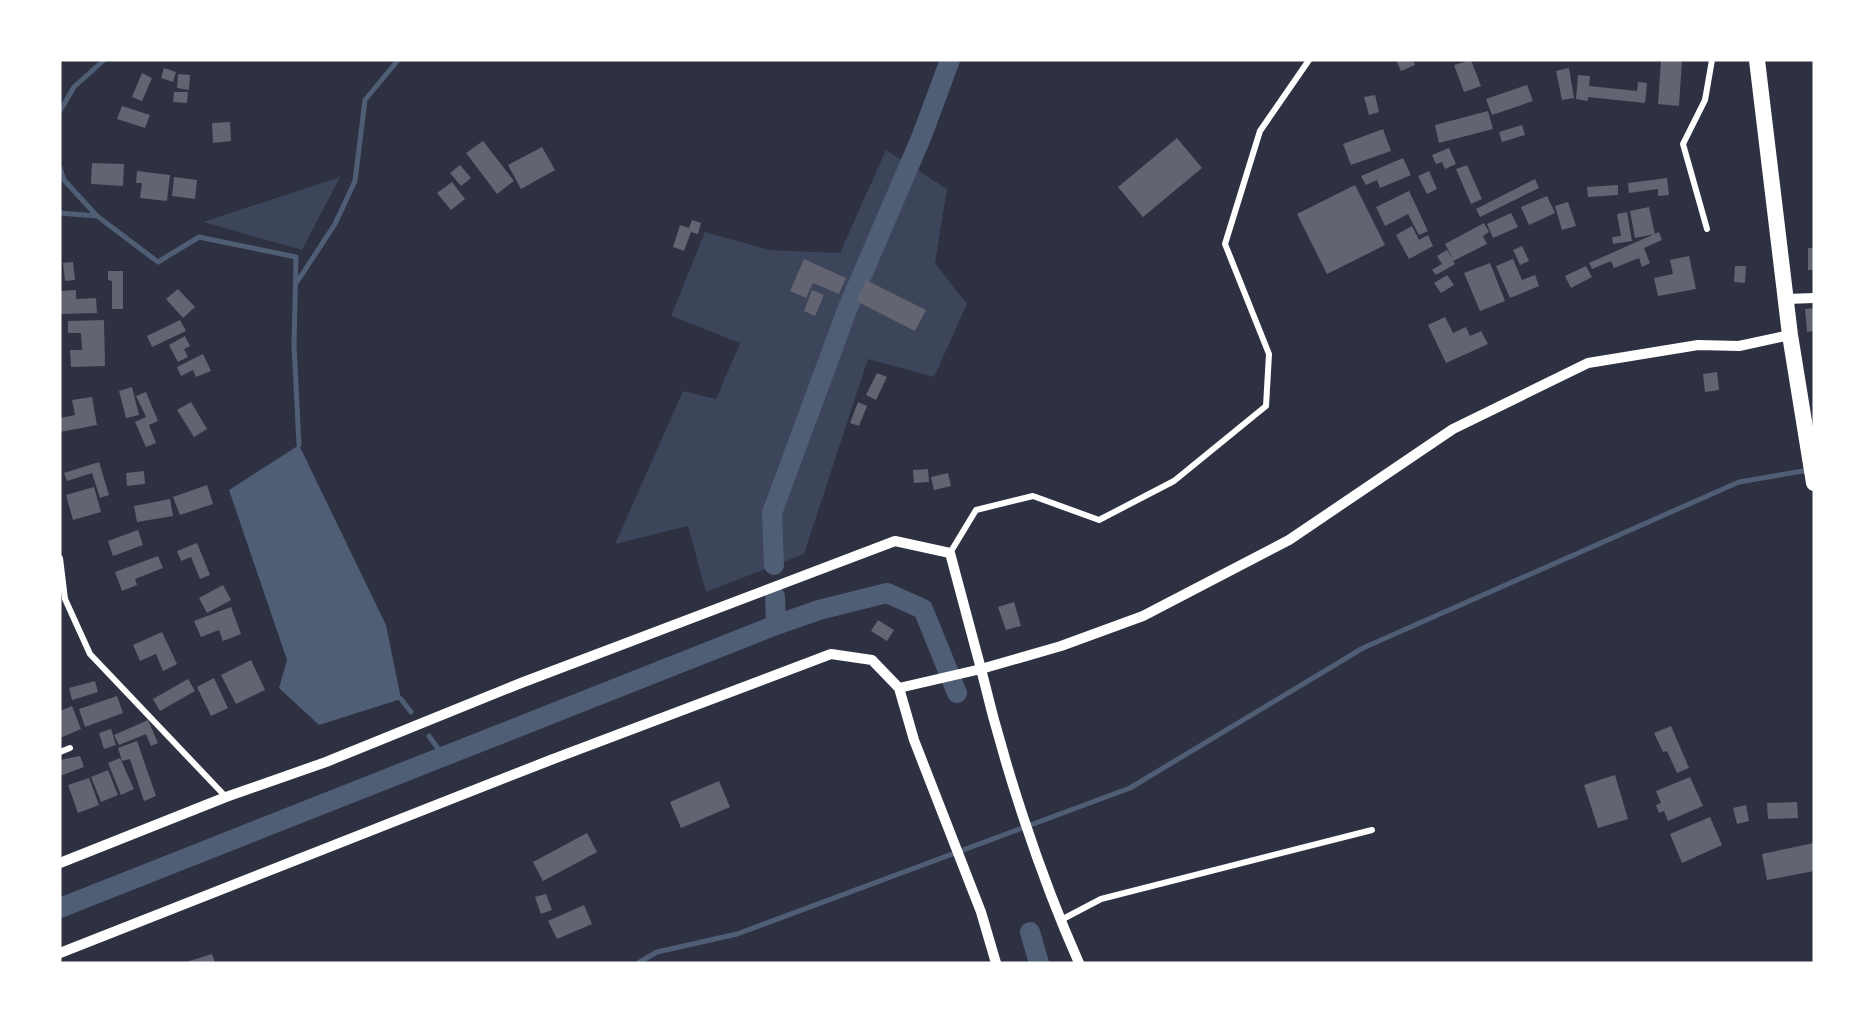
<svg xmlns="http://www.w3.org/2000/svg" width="1874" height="1023" font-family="Signika,sans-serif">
  <rect width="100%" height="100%" fill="#2d3142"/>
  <!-- green -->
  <path fill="#3c4559" d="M886 150 947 189 935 263 967 304 934 377 868 359 804 554 706 592 688 526 615 544 683 391 716 399 740 343 671 316 705 232 769 250 840 253Z
    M340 177 302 250 203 222Z"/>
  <!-- water -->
  <path fill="#4f5d75" d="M299 445 386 625 401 699 319 725 279 688 287 660 229 490Z"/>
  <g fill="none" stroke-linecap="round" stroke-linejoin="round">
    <!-- stream -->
    <path stroke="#4f5d75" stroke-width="5" d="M60 111 74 87 104 60
      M60 168 64 180 97 216
      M60 213 97 216 158 262 199 237 296 257 294 345 299 445
      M297 282 335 224 355 181 365 100 398 60
      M401 699 411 712
      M429 736 444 757
      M638 963 657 952 737 934 1130 788 1363 648 1739 482 1809 470"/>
    <!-- canal -->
    <path stroke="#4f5d75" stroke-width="20" d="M774 565 772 513 847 310 921 138 950 60
      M775 596 776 625
      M60 908 776 625 819 610 887 593 923 609 957 693
      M1030 932 1039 963"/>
  </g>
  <!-- building -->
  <path fill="#626471" d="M1396 60H1413L1415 65 1401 71Z
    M1471 60 1481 86 1464 92 1454 65Z
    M1661 60H1682L1679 106 1658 104Z
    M164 68 176 72 173 82 161 78Z
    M1569 68 1574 98 1562 100 1556 71Z
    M142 73 152 78 142 101 132 97Z
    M178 74 190 75 189 90 177 88Z
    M1578 75 1590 76 1589 86 1637 91 1638 82 1647 83 1645 103 1588 97V101L1576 99Z
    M1527 85 1533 101 1492 115 1486 99Z
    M174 92H188L187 103 173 102Z
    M1375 95 1379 112 1369 115 1364 97Z
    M122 106 150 115 145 128 117 119Z
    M1488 111 1493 129 1439 143 1435 125Z
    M230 122 231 141 213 143 212 123Z
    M1522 125 1525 135 1502 142 1499 132Z
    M1383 129 1391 151 1351 165 1343 144Z
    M1177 138 1202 168 1143 217 1118 187Z
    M483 141 514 181 497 194 466 153Z
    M542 147 555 170 521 189 508 165Z
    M1449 148 1456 164 1445 169 1442 162 1436 164 1432 155Z
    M1403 158 1411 175 1380 188 1377 180 1366 185 1361 176Z
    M92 163 124 164 123 186 91 184Z
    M460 165 471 178 461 186 450 173Z
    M1467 165 1482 199 1471 204 1456 169Z
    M137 171 170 175 167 201 140 198 142 183H136Z
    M1429 171 1437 189 1427 194 1418 176Z
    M174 177 197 180 195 199 172 196Z
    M1667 178 1669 195 1658 196V189L1629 193 1628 183Z
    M1535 179 1539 188 1480 217 1476 209Z
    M452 182 465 199 451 210 437 193Z
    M1355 185 1385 245 1327 274 1297 214Z
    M1618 185V195L1588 197 1587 187Z
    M1409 191 1428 231 1419 235 1408 214 1385 226 1376 207Z
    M1547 196 1555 213 1529 225 1521 207Z
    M1568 202 1576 226 1562 230 1555 206Z
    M1649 207 1655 234 1635 238 1630 211Z
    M1627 212 1632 241 1613 244 1612 237 1621 236 1617 214Z
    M1511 213 1518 227 1493 238 1487 224Z
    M692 220 701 223 698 234 691 232 684 251 673 247 680 225 689 228Z
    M1484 223 1489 232 1483 236 1487 244 1453 261 1455 264 1436 275 1432 270 1442 264 1437 256 1447 250 1453 259 1445 244Z
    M1412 226 1419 240 1428 235 1433 246 1409 259 1396 235Z
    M1659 232 1662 240 1644 248 1650 263 1642 267 1639 258 1614 268 1611 261 1592 269 1589 263Z
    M1522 246 1529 261 1520 265 1513 250Z
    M1808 248H1814V270H1808Z
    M1689 256 1696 289 1658 296 1654 278 1673 274 1670 260Z
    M804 259 846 278 839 294 813 283 806 298 790 291Z
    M1513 259 1522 280 1535 275 1539 286 1510 298 1496 266Z
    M73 262 75 280 65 281 63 263Z
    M1490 263 1505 301 1480 311 1464 273Z
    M1586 266 1592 277 1571 288 1565 276Z
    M1735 266H1746L1745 283 1734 282Z
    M108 271H123V309H112V281L108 280Z
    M1447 275 1454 285 1441 293 1434 283Z
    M866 280 926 310 915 331 856 301Z
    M178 289 195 307 183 318 166 299Z
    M76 290V299L96 298 97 313 60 314V291Z
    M812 290 824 295 815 316 804 311Z
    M1814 308V331L1807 332 1805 309Z
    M1445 317 1453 333 1466 327 1470 336 1481 331 1488 344 1446 363 1428 325Z
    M104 320 105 366 71 367 70 350H82L81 333H68V321Z
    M180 320 186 331 152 347 147 336Z
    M185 336 190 346 184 349 188 357 178 362 169 345Z
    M203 354 211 371 196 377 193 370 181 376 177 367Z
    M1717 372 1719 390 1705 392 1703 374Z
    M877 373 887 377 876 400 866 395Z
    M132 387 139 415 126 418 119 391Z
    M146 392 158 421 149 425 156 443 146 447 135 422 146 417 136 396Z
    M92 397 97 425 60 432V418L75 415 72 400Z
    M191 402 207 429 194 437 177 410Z
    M858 402 867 406 859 426 850 423Z
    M99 462 109 495 100 498 92 473 67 481 64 473Z
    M928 469 929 482 914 483 913 470Z
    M144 471 145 484 127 486 126 473Z
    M948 473 951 486 934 490 931 477Z
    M207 485 213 504 180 515 173 497Z
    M94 487 101 512 73 520 66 495Z
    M170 499 173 516 137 522 134 506Z
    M138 530 143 545 113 556 108 541Z
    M197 543 210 575 200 579 191 557 181 561 177 551Z
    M158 556 163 568 135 579 137 585 122 591 115 572Z
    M223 585 231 600 207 613 199 598Z
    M1014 602 1021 626 1006 630 998 607Z
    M231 607 241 634 223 641 219 630 201 637 194 621Z
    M878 620 894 630 887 641 871 631Z
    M162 632 177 664 163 671 156 654 140 661 133 645Z
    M251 660 265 690 236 704 221 675Z
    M214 678 228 708 211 716 197 687Z
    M188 679 195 691 160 711 153 699Z
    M95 681 98 692 72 700 69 688Z
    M117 696 123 713 85 727 79 709Z
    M72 706 81 729 60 738V711Z
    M148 720 158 743 151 746 146 734 119 745 114 735Z
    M1671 726 1689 768 1677 773 1667 751 1663 752 1654 733Z
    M111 729 116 745 104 749 99 733Z
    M137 741 156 796 144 801 130 759 122 761 118 748Z
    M80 756 84 767 60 776V760Z
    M120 758 134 789 121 795 108 763Z
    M108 770 118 795 101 802 91 777Z
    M1615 775 1628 819 1598 828 1584 785Z
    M1690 777 1703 806 1668 821 1664 811 1659 813 1656 805 1661 803 1656 791Z
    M89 778 99 805 78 813 68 785Z
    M719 781 730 807 681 828 670 802Z
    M1797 802 1798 818 1768 819 1767 803Z
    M1746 805 1749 821 1737 824 1733 808Z
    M1710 817 1722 845 1682 863 1670 834Z
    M587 833 597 852 543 881 533 862Z
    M1814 843V871L1767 880 1762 854Z
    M546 894 552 910 541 914 535 897Z
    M584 905 592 924 557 939 548 921Z
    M212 954 215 963H186V962Z"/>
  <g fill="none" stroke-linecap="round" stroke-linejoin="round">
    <!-- minor -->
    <path stroke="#fff" stroke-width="6" d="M1707 229 1683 144 1705 100 1712 60
      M950 553 976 510 1033 496 1099 520 1174 481 1266 406 1269 354 1225 244 1260 131 1309 60
      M60 558 65 599 90 654 226 797
      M60 752 70 748
      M1061 920 1101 899 1372 830"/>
    <!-- tertiary -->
    <path stroke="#fff" stroke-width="10" d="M1787 299 1814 298
      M899 688 981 669C1004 765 1039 873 1079 963
      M60 863 226 797 326 762 521 683 895 541 950 553 981 669 1061 646 1143 616 1289 540 1453 429 1588 363 1698 345 1739 346 1790 335
      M60 953 548 761 831 654 872 660 899 688 914 740 981 912 996 963"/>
    <!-- trunk -->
    <path stroke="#fff" stroke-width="16" d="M1757 60 1790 335 1814 483"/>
  </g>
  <!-- border -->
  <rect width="1874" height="1023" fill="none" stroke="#ffffff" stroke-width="123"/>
</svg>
